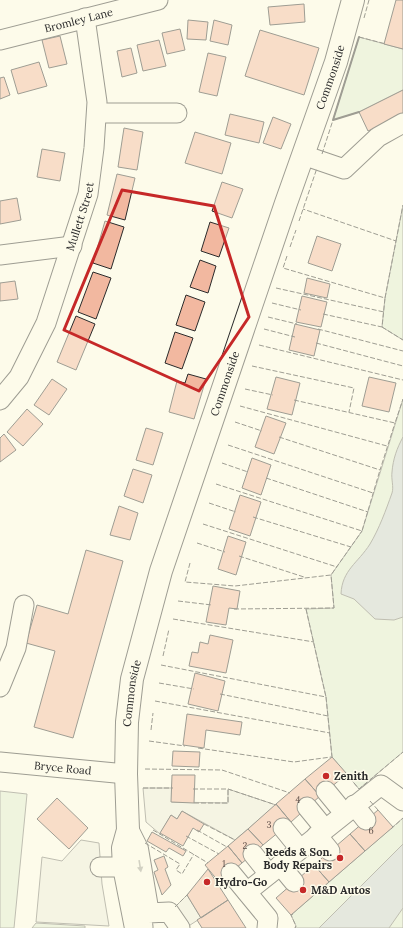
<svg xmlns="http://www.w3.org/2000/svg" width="403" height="928" font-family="Lora,serif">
  <rect width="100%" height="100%" fill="#fdfbea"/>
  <!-- green -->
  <path fill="#deebd1" stroke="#74746e" d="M359 37 403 49V90L359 112 333 120Z
    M403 205V340L382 327 385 298Z
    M403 399V752L359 789 332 757 326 697 306 609 334 608 331 575 362 531Z
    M0 791 27 794 14 928H0Z
    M403 818V928H295L296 926 291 915Z
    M36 923 85 926V928H32Z"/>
  <!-- parking -->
  <path fill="#eceadb" stroke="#74746e" d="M143 788H172V802L228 803V789L276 805 235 840 182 811 177 819 171 815 160 834 146 822Z
    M81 840 99 843 102 884 109 926 36 922 42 857 62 861Z
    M187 895 201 918 187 927 174 908Z"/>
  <!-- water -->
  <path fill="#c7d0d0" stroke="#74746e" d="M403 437V617L394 620 375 619 354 599 341 594C342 570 358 563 370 544 379 529 386 510 392 493 394 487 391 479 392 472 393 459 397 448 403 437Z
    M403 844V908L389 928H319Z"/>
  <!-- building -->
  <path fill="#f2b8a0" stroke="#2b2b2b" d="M396 0H403V49L384 44Z
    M304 4 305 22 270 25 268 7Z
    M188 20 208 22 206 40 187 39Z
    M214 20 232 25 228 45 210 41Z
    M180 29 185 50 167 54 162 33Z
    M260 30 319 48 304 95 245 76Z
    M60 36 67 64 49 68 42 40Z
    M159 40 166 66 143 71 137 45Z
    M131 48 137 73 122 77 117 51Z
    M208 53 226 57 217 96 199 92Z
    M39 62 47 86 18 94 11 70Z
    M4 77 10 95 0 99V78Z
    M403 90V115L368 131 359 112Z
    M230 114 264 122 259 143 225 135Z
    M273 117 291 124 281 149 263 143Z
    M124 128 143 132 137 170 118 167Z
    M195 132 231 143 222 174 185 163Z
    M42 149 65 153 60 181 37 177Z
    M117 174 135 178 125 220 107 215Z
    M222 182 243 189 232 218 212 211Z
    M17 198 21 220 0 224V201Z
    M105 221 124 227 111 269 93 263Z
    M210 222 229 228 219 257 201 251Z
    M317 236 341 244 332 271 308 263Z
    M200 260 216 266 208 293 190 287Z
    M93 272 111 278 96 319 78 312Z
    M307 278 330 284 327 298 304 293Z
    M15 281 18 299 0 301V283Z
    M186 295 205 302 195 331 176 325Z
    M302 296 327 302 321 327 296 322Z
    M76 316 95 324 76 370 57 362Z
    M295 324 320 330 314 356 289 350Z
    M175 332 193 338 182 369 165 363Z
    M188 374 206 379 194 419 169 412 177 381 185 383Z
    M276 377 300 383 292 415 267 409Z
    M369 377 396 383 389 412 362 406Z
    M52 379 67 389 49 415 34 405Z
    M27 409 43 424 23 446 7 432Z
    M266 416 286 423 274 454 255 447Z
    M146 428 163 433 153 465 136 460Z
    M4 434 16 450 0 462V438Z
    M252 458 271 465 261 495 242 488Z
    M133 469 152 475 143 503 124 496Z
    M240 495 261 502 250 536 229 529Z
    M119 506 138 513 130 540 110 535Z
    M228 536 246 542 236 575 218 569Z
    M86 550 123 561 73 738 34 727 55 651 26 643 37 605 68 614Z
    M213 586 240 591 237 609 229 608 226 625 206 622Z
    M210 635 233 640 226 673 189 666 192 652 198 653 200 642 208 644Z
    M195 673 225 681 218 711 188 704Z
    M187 714 242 722 240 735 206 730 204 748 183 745Z
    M173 751 200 752 199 767 172 766Z
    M332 757 347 774 320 796 305 779Z
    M172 775H195L194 803 171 802Z
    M305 779 320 796 291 822 276 804Z
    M57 798 88 828 69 849 37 819Z
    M276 804 291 822 263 845 248 829Z
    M378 810 393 827 365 851 350 834Z
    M182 811 204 824 199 832 193 828 183 846 160 833 171 815 177 819Z
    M248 829 263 845 242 863 228 846Z
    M152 832 186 851 183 856 169 848 166 852 147 841Z
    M350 834 365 851 329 882 314 865Z
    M228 846 242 863 219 882 205 865Z
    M164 856 168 867 165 869 171 885 162 895 154 872 158 870 154 860Z
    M314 865 329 882 291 915 276 898Z
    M208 869 228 900 201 918 187 895Z
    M228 900 246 928H202L197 920Z"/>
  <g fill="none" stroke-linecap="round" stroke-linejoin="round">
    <!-- minor casing -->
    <g stroke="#2b2b2b" stroke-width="21">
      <g id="minor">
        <path id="s1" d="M0 40 158 0"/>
        <path d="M97 113H177"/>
        <path d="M303 155 344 169 378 137 403 123"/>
        <path d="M0 255 72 246"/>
        <path id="s2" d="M0 400 19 377 46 323 88 194 94 148 97 102 85 18"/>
        <path d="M0 687 16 648 24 605"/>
        <path id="s3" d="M0 762 126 774"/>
        <path d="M326 791 344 813"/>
        <path d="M354 805 366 820"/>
        <path d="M307 807 325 829"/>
        <path d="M283 828 300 849"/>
        <path d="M317 835 330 851"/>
        <path d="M253 854 269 874"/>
        <path d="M280 865 294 882"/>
        <path d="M100 867H124"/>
        <path d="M231 873 268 918 267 928"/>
        <path d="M247 892 381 785 403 801"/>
        <path d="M143 927 142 918 148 913 169 912 180 928"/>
      </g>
    </g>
    <!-- major casing -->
    <g stroke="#2b2b2b" stroke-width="24">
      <g id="major">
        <path d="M129 833 137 849 147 908"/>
        <path id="s4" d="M136 928 124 867 123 848 128 830 126 774 127 722 132 679 161 571 286 203 336 62 353 0"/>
      </g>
    </g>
    <!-- minor -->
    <use href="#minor" stroke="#fdfbea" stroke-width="19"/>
    <!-- major -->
    <use href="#major" stroke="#fdfbea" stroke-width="22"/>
    <!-- fence -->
    <path stroke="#2b2b2b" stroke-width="1" stroke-dasharray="5 2" stroke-linecap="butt" d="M364 18 369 0
      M359 37 386 44
      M322 154 333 120
      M299 221 317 168
      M396 241 403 205
      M290 247 296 230
      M287 256 283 268 385 298 396 241 303 209
      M276 288 384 312
      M272 303 301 310
      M323 314 382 327 385 298
      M268 317 297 324
      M382 327 403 340
      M264 329 295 337
      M318 329 403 351
      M316 343 403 366
      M259 345 403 380
      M252 366 354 388 349 412
      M245 389 273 395
      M294 400 395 423 403 399
      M240 406 387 446
      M235 422 262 431
      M279 437 380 470 395 423
      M228 445 373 493
      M222 463 248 472
      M266 478 368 512
      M216 484 362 531 380 470
      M209 503 236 512
      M253 517 351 547
      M203 524 337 567
      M197 543 225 552
      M239 556 304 577
      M190 563 185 582 235 586 331 575 362 531
      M178 601 212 605
      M234 609 334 608 331 575
      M306 609 326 697
      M173 619 314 642
      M163 656 169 629
      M161 665 326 697 332 757
      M159 683 194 689
      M220 694 328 716
      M155 701 330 733
      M151 730 153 713
      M149 741 185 746
      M198 748 294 762 331 757
      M145 769 222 770 290 793
      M345 772 359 789 403 752
      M143 788H173
      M193 789H228L276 805
      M370 801 378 810
      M194 803H228V789
      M204 824 235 840
      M391 829 403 818
      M153 830 208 863
      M197 830 227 847
      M186 836 219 854
      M145 843 180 864 176 870 182 874 194 854
      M175 907 189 893
      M293 914 291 915 296 926 295 928"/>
    <!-- wall -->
    <path stroke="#2b2b2b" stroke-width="2" d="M359 112 333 120 359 37"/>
  </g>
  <!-- one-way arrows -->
  <defs><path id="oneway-solid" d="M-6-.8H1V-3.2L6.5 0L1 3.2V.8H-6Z"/></defs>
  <use fill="#9e9d94" href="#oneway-solid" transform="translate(140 866) rotate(81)"/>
  <!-- marked area -->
  <path d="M0 0H403V928H0ZM122 190 214 206 249 317 199 391 64 330Z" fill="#fdfbea" fill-opacity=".55" fill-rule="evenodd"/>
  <path fill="none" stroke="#c62828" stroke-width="3" stroke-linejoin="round" d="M122 190 214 206 249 317 199 391 64 330Z"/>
  <!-- markers -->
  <g fill="#c62828" stroke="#fdfbea" stroke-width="1.5">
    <circle cx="326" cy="776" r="4"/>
    <circle cx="340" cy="858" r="4"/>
    <circle cx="207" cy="882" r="4"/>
    <circle cx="303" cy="890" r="4"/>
  </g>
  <g text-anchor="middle" stroke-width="3" stroke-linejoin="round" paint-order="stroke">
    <!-- number labels -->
    <g font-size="9" fill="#5d4e48">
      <text x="298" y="803">4</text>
      <text x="269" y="828">3</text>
      <text x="371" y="834">6</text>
      <text x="245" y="849">2</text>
      <text x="224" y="867">1</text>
    </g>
    <!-- street labels -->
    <g font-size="11" fill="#2b2b2b" stroke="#fdfbea">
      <text dy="4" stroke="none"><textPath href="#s1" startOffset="81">Bromley Lane</textPath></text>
      <text dy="4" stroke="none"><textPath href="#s4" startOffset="885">Commonside</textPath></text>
      <text dy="4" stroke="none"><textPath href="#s2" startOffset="202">Mullett Street</textPath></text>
      <text dy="4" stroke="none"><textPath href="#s4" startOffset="561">Commonside</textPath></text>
      <text dy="4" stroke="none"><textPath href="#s4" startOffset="237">Commonside</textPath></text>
      <text dy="4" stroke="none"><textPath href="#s3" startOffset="63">Bryce Road</textPath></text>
    </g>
    <!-- poi labels -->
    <g font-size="11" font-weight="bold" fill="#2b2b2b" stroke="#fdfbea" text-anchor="start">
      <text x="334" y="780">Zenith</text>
      <text x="332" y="856" text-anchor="end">Reeds &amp; Son.<tspan x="332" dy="13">Body Repairs</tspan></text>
      <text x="215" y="886">Hydro-Go</text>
      <text x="311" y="894">M&amp;D Autos</text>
    </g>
  </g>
</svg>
